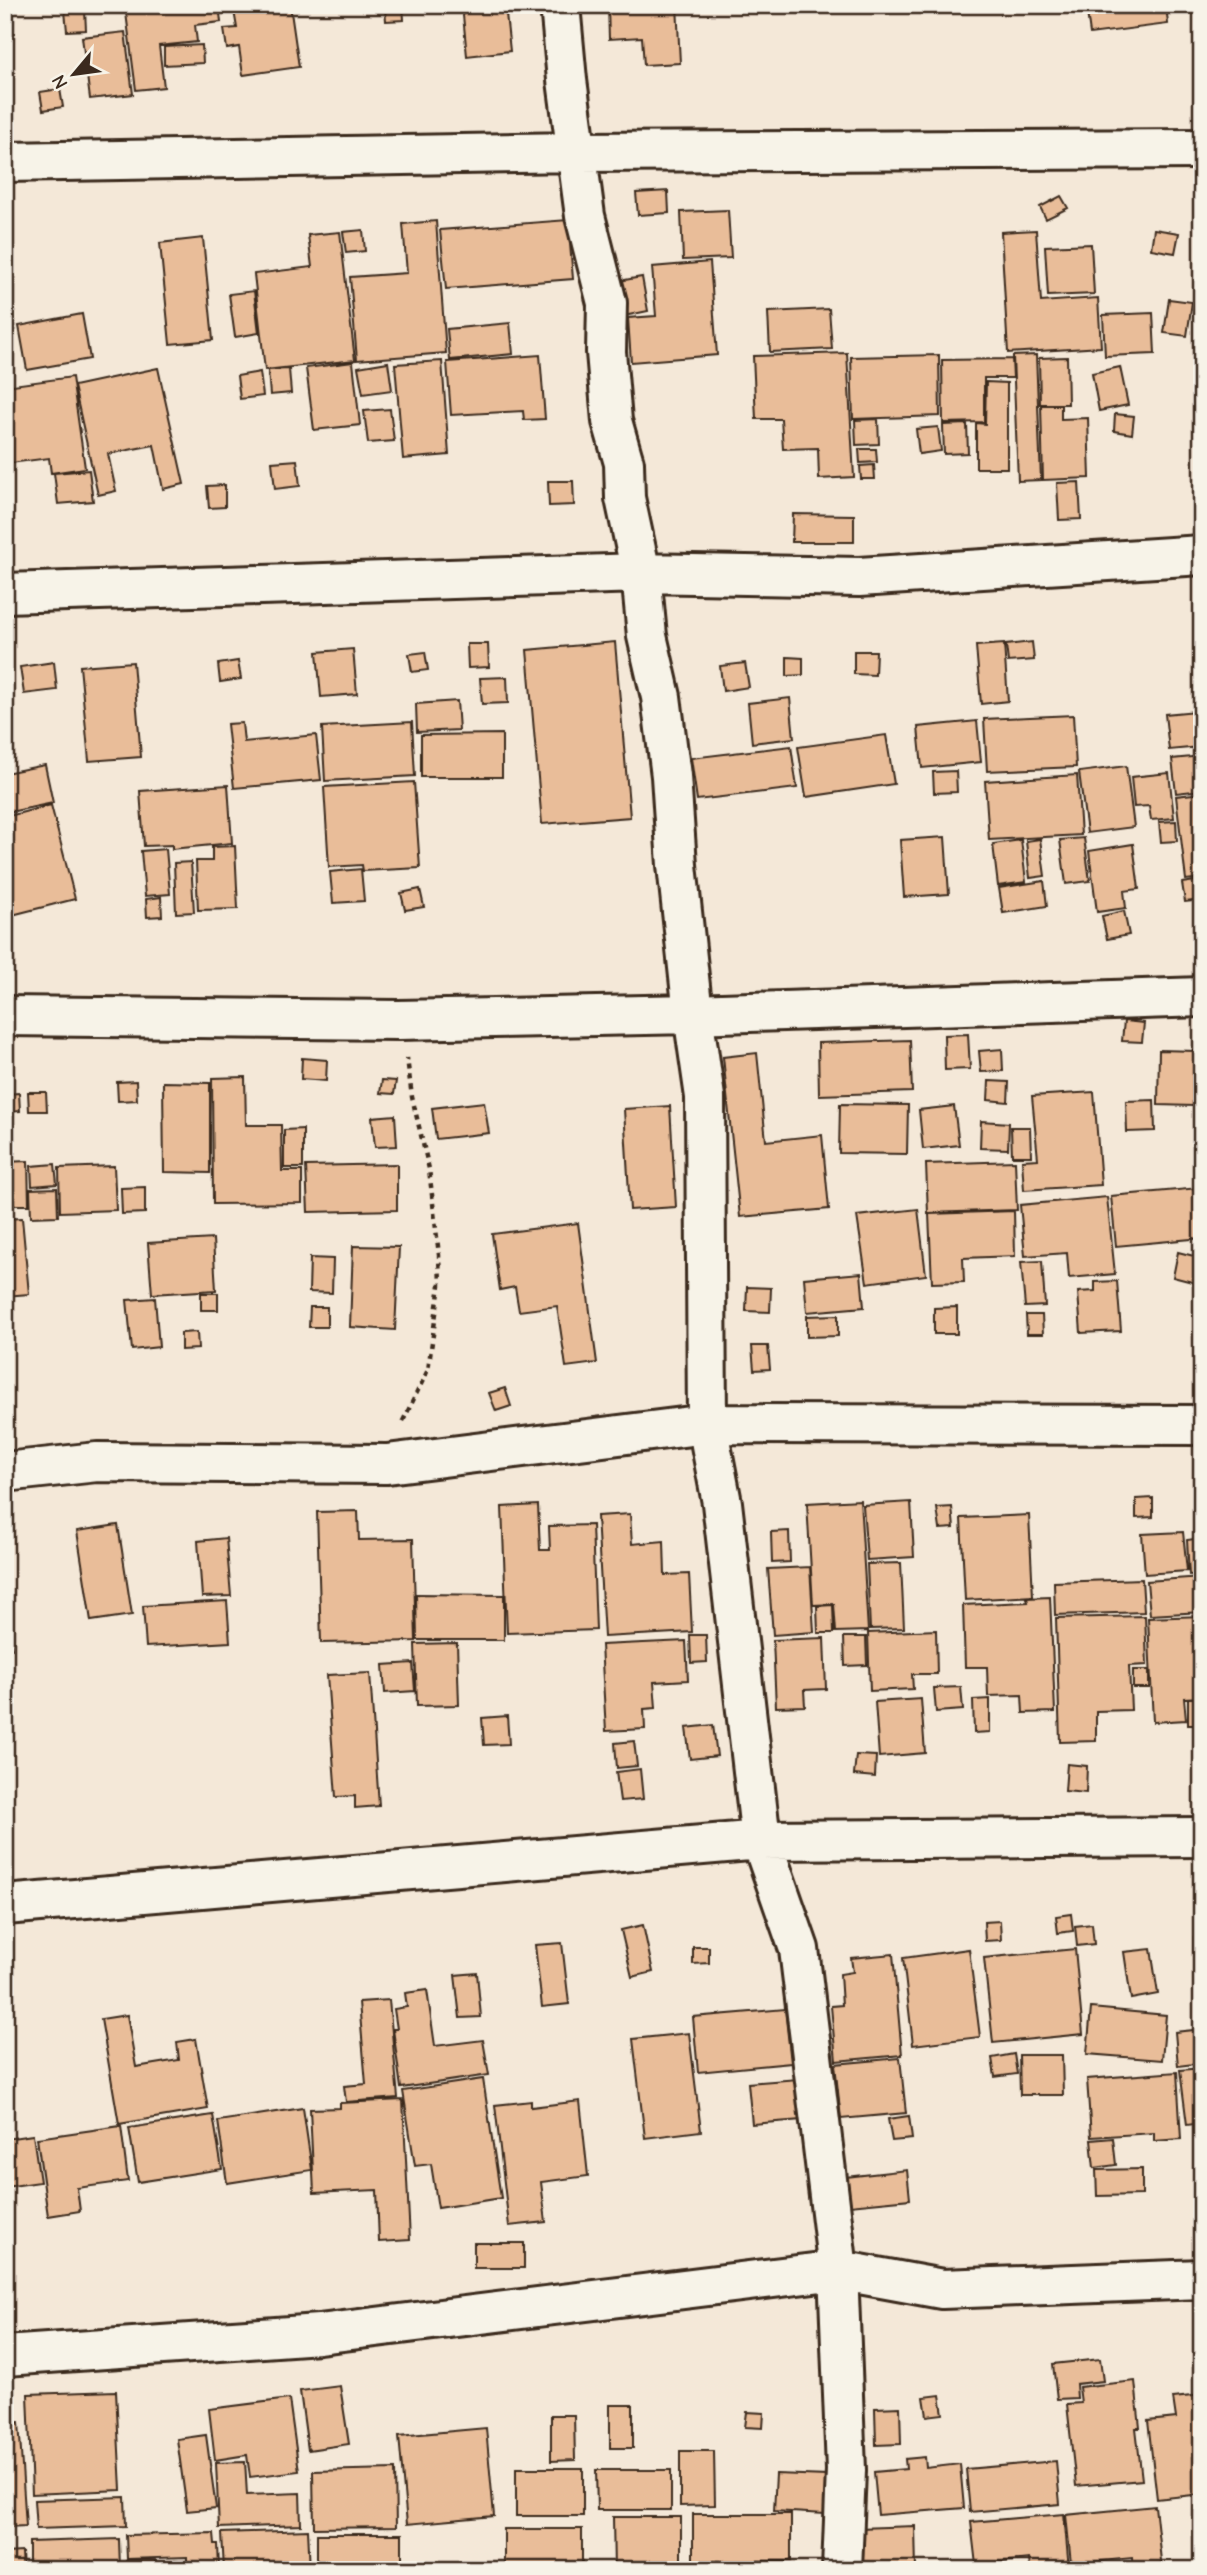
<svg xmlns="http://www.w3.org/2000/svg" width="1207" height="2575" font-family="'Comic Neue',sans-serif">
  <rect width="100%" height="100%" fill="#f4e8d8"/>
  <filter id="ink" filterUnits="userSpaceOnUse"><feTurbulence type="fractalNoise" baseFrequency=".0143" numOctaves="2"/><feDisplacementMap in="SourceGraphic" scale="14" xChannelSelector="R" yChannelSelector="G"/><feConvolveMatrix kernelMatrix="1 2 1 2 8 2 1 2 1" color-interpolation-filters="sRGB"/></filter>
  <g filter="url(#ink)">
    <!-- building -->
    <path fill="#e9bd99" stroke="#3b2a1e" stroke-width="2" d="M125 5H219L221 22 195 25 197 42 159 46 164 87 136 90Z
      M233 5H290L299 67 243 75 239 47 227 49 224 29 237 28Z
      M370 5H403L404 20 386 21 385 8 371 9Z
      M462 5H505L510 51 467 56Z
      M579 5H677L680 63 644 65 642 37 609 39 608 6 579 8Z
      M1086 5H1166L1168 24 1090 34Z
      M85 10 86 30 67 31 65 11Z
      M125 32 133 94 90 99 82 37Z
      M202 45 203 63 164 65V47Z
      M60 89 63 107 43 110 40 92Z
      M668 191 669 213 638 215 636 193Z
      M1061 196 1068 208 1046 219 1040 207Z
      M728 210 731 258 683 260 681 212Z
      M568 220 573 279 446 289 440 230Z
      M436 221 446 353 357 360 350 277 407 273 403 224Z
      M1154 229 1179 233 1175 253 1151 249Z
      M363 230 365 251 346 253 343 232Z
      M1036 230 1041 302 1098 298 1101 347 1008 353 1001 232Z
      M340 232 355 360 265 370 254 274 312 267 308 235Z
      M203 238 213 340 170 344 160 243Z
      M1091 244 1094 294 1048 296 1045 246Z
      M710 262 717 355 631 362 628 318 656 316 652 267Z
      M642 277 648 311 619 317 613 282Z
      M254 291 259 333 235 337 229 294Z
      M1169 299 1192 302 1187 336 1164 333Z
      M829 309 832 349 770 352 768 312Z
      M1153 313 1155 354 1105 356 1103 315Z
      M82 314 90 359 27 370 19 326Z
      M510 323 513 354 450 360 447 329Z
      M1202 349V381H1197L1194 350Z
      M847 353 854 477 819 479 818 448 783 449 781 419H756L753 356Z
      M540 355 545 419 524 420 523 411 451 415 447 362Z
      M939 355 940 416 853 419 851 357Z
      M1036 355 1041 480 1018 481 1013 356Z
      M1067 357 1068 404H1040L1039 358Z
      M1012 359 1013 378H984V422L943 423 942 360Z
      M442 361 449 455 403 459 395 364Z
      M353 362 360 425 314 430 306 368Z
      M388 362 392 390 363 394 358 367Z
      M1120 367 1128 405 1099 411 1092 373Z
      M158 368 184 484 163 489 154 445 108 454 116 491 98 495 74 386Z
      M289 369 291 393 270 395 268 370Z
      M260 372 263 396 240 399 237 376Z
      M72 377 85 468 51 473 49 458 11 463 7 434 5 435V386Z
      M986 382 1007 383V468H976V423L985 424Z
      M1041 405H1061V419L1088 418 1090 478 1043 480Z
      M390 409 394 441 368 443 364 411Z
      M1115 414 1134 416 1132 434 1114 431Z
      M878 419 879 444 856 445 855 420Z
      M967 424 968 453 944 454 943 425Z
      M938 427 941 451 919 454 916 429Z
      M859 449H876L877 462 860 463Z
      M297 460 300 486 275 489 272 462Z
      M874 465 875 479H861L860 466Z
      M89 470 93 501 58 504 54 473Z
      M548 481H573L574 505 549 506Z
      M1079 482 1081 519 1059 520 1057 483Z
      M225 485V507L209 508 207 486Z
      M793 514 854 515V542H792Z
      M615 642 630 817 542 824 527 650Z
      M1032 642 1034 660 1008 662 1006 645Z
      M467 644H488L489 667 468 668Z
      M1004 644 1008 701 981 704 976 646Z
      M353 649 357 694 321 697 317 652Z
      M854 651H876L875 675 854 674Z
      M425 652 428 670 412 672 409 654Z
      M787 657 803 658V675L787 676Z
      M238 661 241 679 220 682 218 664Z
      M54 662 57 690 24 694 20 667Z
      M133 662 141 757 89 761 80 666Z
      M745 663 749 687 723 691 720 666Z
      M507 677 508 703 482 704 480 678Z
      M790 698 794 738 752 743 748 703Z
      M457 701 459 730 417 732 416 704Z
      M1196 711 1200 747 1169 750 1165 714Z
      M1073 715 1076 767 987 771 984 719Z
      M977 721 981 762 922 768 918 727Z
      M412 722 415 776 325 781 322 727Z
      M242 723 244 742 316 735 321 780 234 788 227 724Z
      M502 734V777H421V735Z
      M886 735 894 784 806 797 798 747Z
      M791 746 797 788 697 800 691 758Z
      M1202 756V790L1176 793 1172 759Z
      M45 765 53 803 5 813V773Z
      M1126 766 1134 827 1087 833 1079 772Z
      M956 771 957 792 934 793 933 772Z
      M1169 773 1174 818 1151 820 1149 806 1134 807 1131 777Z
      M1077 775 1081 835 989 840 985 781Z
      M414 782 420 868 363 871 362 865 329 867 324 787Z
      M228 785 232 843 172 849V845L144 846 140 791Z
      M1202 793V878L1186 880 1176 796Z
      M51 805 75 899 8 916 5 908V817Z
      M1176 821 1177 841 1161 842 1159 822Z
      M945 837 949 894 904 897 900 840Z
      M1084 838 1090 881 1066 884 1060 840Z
      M1040 839 1045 876 1030 878 1026 841Z
      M1021 840 1026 882 998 886 993 844Z
      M1133 844 1139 889 1124 891 1126 908 1097 912 1089 851Z
      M235 846 238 909 198 910 196 861H212V847Z
      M166 849 170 894 145 896 141 851Z
      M191 862 194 912 176 913 174 863Z
      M361 869 364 901 333 903 330 872Z
      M1202 880V900L1185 902 1182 883Z
      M1044 881 1047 906 1003 913 999 888Z
      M420 889 424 907 405 910 401 893Z
      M161 897 162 916 147 917 146 899Z
      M1124 911 1129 935 1107 939 1102 916Z
      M1124 1021 1144 1023 1142 1042 1122 1041Z
      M968 1034 970 1069 945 1070 944 1035Z
      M910 1040 912 1092 819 1095 818 1043Z
      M1002 1049 1003 1071 981 1072 979 1051Z
      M1159 1050 1196 1051 1194 1106 1158 1105Z
      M757 1053 766 1141 822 1135 829 1209 740 1217 723 1057Z
      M302 1058 327 1060 326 1081 301 1079Z
      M1196 1064H1202V1162Z
      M245 1077 246 1125H281L282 1171H302V1203L213 1204 212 1078Z
      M382 1080 396 1081 394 1094 380 1093Z
      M136 1081 137 1100 118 1101 117 1082Z
      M989 1081 1009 1082 1008 1102 988 1100Z
      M163 1082 210 1083V1173L164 1172Z
      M28 1092H46L47 1111H29Z
      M1094 1092 1101 1185 1024 1190 1022 1160 1038 1159 1032 1096Z
      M19 1093 20 1111 6 1112 5 1094Z
      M1154 1100 1155 1131 1127 1132 1126 1101Z
      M484 1102 489 1133 436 1139 432 1108Z
      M840 1104 908 1105 907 1154 839 1153Z
      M670 1106 676 1207 630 1210 624 1109Z
      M954 1106 959 1145 923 1149 919 1110Z
      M395 1115 397 1146 375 1147 372 1117Z
      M981 1121 1009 1123 1008 1149 980 1148Z
      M1011 1127H1030L1031 1156H1012Z
      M303 1129V1168H284V1130Z
      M28 1161 29 1205H5V1162Z
      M1015 1161 1017 1210 928 1213 926 1164Z
      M55 1164 57 1184 32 1186 31 1166Z
      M397 1164V1210L308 1212 306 1166Z
      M114 1166 116 1210 60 1212 59 1168Z
      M145 1187V1213L122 1214 121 1188Z
      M57 1188 58 1216 31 1217 30 1189Z
      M1199 1188 1202 1238 1116 1246 1111 1196Z
      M1107 1197 1115 1274 1069 1278 1067 1253 1025 1256 1020 1205Z
      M918 1209 926 1275 867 1283 857 1216Z
      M1014 1211 1015 1256 963 1258 964 1282 932 1283 929 1214Z
      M22 1218 29 1294 5 1296V1219Z
      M578 1223 597 1363 566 1367 557 1306 519 1311 515 1287 500 1290 492 1234Z
      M213 1239 216 1290 152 1294 148 1243Z
      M353 1246 399 1247 395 1330 350 1327Z
      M1178 1252 1202 1258 1196 1283 1173 1277Z
      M310 1258 333 1259 332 1293 309 1292Z
      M1042 1261 1045 1306 1025 1307 1021 1262Z
      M861 1273 864 1307 807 1312 804 1278Z
      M1117 1281 1121 1331 1081 1333 1078 1292 1095 1291V1282Z
      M747 1287 771 1288 770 1312 746 1311Z
      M201 1293H218V1310H201Z
      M155 1298 159 1347 132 1350 127 1300Z
      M310 1307H327V1327H309Z
      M957 1307V1334H934V1308Z
      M838 1315V1336L807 1337V1316Z
      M1026 1315H1042L1043 1334H1027Z
      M197 1332 198 1349 181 1350V1333Z
      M752 1346H768L770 1369 754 1370Z
      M505 1388 511 1406 496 1411 489 1393Z
      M1153 1498V1517L1136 1518V1499Z
      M860 1500 868 1631 836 1632 834 1604 813 1605 807 1503Z
      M911 1502 914 1557 867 1560 863 1505Z
      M538 1505 540 1550H550L549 1526 592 1525 596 1630 507 1633 502 1507Z
      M952 1507 954 1528 940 1529 937 1508Z
      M358 1511 359 1540 413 1539 416 1641 321 1643 317 1512Z
      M630 1514 632 1544 664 1541 665 1575 689 1574 692 1632 604 1637 597 1516Z
      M1029 1515 1033 1596 965 1600 961 1518Z
      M118 1525 132 1615 91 1621 77 1531Z
      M789 1531 790 1562 772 1563 771 1532Z
      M1183 1532 1187 1571 1145 1574 1142 1534Z
      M226 1538 231 1596 202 1597 198 1541Z
      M1202 1538V1574L1189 1575 1187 1540Z
      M901 1563 904 1628 870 1629 867 1564Z
      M810 1567 814 1632 773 1635 768 1569Z
      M1202 1577V1612L1150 1615 1147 1581Z
      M1142 1579 1144 1612 1055 1615 1054 1582Z
      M5 1589 12 1649 5 1650Z
      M416 1594 504 1595V1640H417Z
      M1050 1597 1055 1712 1023 1713 1022 1695 988 1696 987 1667H965L963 1605 1028 1602 1027 1598Z
      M227 1601 230 1642 146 1647 143 1606Z
      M833 1605 834 1633H818L817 1606Z
      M1145 1616 1147 1665 1129 1666 1131 1710 1096 1711V1741L1060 1742 1056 1618Z
      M1202 1616V1697L1184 1698 1186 1720 1153 1722 1148 1618Z
      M936 1630 937 1674H912L913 1689 870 1691 868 1633Z
      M690 1635H706L707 1662 691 1663Z
      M844 1637H866L867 1665 845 1666Z
      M824 1638 826 1689 804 1690 805 1706 776 1707 773 1640Z
      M686 1641 688 1680 654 1682 656 1708 644 1709 645 1729 606 1731 601 1645Z
      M457 1643 459 1705 417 1706 415 1644Z
      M413 1663 415 1691 385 1693 383 1665Z
      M1133 1670H1149V1688H1133Z
      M370 1673 379 1806 355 1808V1796L336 1797 327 1675Z
      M961 1687 963 1710 936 1712 934 1688Z
      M1188 1698H1202L1200 1725H1188Z
      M921 1699 925 1753 879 1757 875 1702Z
      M990 1699V1732L974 1733 973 1700Z
      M507 1716 509 1744 484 1745 482 1718Z
      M713 1725 717 1756 690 1759 686 1728Z
      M634 1741 637 1766 617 1768 615 1743Z
      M856 1755 876 1756 875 1777 854 1775Z
      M1067 1764 1087 1766 1086 1793 1065 1791Z
      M640 1769 643 1799 620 1801 616 1772Z
      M1071 1914 1073 1931 1058 1933 1056 1916Z
      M1000 1921 1001 1940 985 1941 984 1922Z
      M1092 1924 1094 1944 1077 1946 1075 1926Z
      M643 1925 653 1972 632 1977 621 1930Z
      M1202 1936V1955L1194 1954V1937Z
      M562 1943 569 2004 542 2007 535 1945Z
      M693 1947H709V1963L693 1964Z
      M969 1949 980 2037 913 2045 903 1958Z
      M1075 1949 1083 2034 993 2043 984 1958Z
      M1151 1949 1158 1994 1131 1999 1124 1952Z
      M893 1954 902 2055 836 2061 831 2006 842 2005 840 1974 853 1972 851 1958Z
      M477 1973 481 2017 460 2018 455 1975Z
      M427 1990 435 2046 483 2040 489 2075 401 2088 393 2029H397L394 2009 407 2007 405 1993Z
      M389 2000 398 2098 346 2102 344 2086 366 2084 359 2002Z
      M1091 2008 1166 2015 1162 2060 1087 2054Z
      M785 2009 791 2063 698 2072 693 2017Z
      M127 2015 136 2067 179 2060 177 2042 196 2039 208 2109 119 2124 101 2019Z
      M1202 2029V2063L1178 2066 1175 2032Z
      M689 2033 701 2131 645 2138 633 2039Z
      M1014 2054 1017 2074 995 2077 992 2058Z
      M1019 2055H1062L1063 2095H1020Z
      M900 2058 906 2113 841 2119 835 2064Z
      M1202 2068V2123L1187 2125 1180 2070Z
      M1177 2072 1181 2139 1154 2141V2133L1091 2137 1087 2079Z
      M483 2079 501 2198 438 2208 431 2164 415 2166 403 2091Z
      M798 2079 802 2120 752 2124 748 2083Z
      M403 2100 410 2240 379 2242 377 2190 314 2193 310 2109 340 2108V2103Z
      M531 2101V2107L580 2101 588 2176 541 2182 546 2222 509 2226 495 2105Z
      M303 2108 312 2170 227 2183 218 2121Z
      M213 2115 222 2169 138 2182 129 2128Z
      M909 2116 912 2139 892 2141 888 2119Z
      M121 2126 128 2181 77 2188 80 2211 48 2216 37 2138Z
      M33 2135 40 2182 5 2187V2139Z
      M1113 2138 1116 2165 1094 2168 1091 2140Z
      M1142 2169V2195L1097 2196 1096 2170Z
      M907 2170 910 2199 850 2205 846 2177Z
      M474 2243H524V2268H474Z
      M1197 2352H1202V2494L1157 2499 1148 2421 1176 2418 1173 2398 1202 2395Z
      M1100 2359 1103 2381 1076 2384 1077 2398 1057 2399 1053 2364Z
      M1135 2381 1140 2428H1136L1142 2480 1076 2486 1067 2404 1081 2403 1079 2387Z
      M340 2386 349 2444 308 2450 300 2391Z
      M116 2391 121 2490 32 2494 28 2394Z
      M940 2395 943 2414 927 2416 924 2397Z
      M289 2399 299 2471 250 2477 247 2455 215 2460 209 2409Z
      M610 2405H633V2448H610Z
      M900 2407 901 2444 876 2445 875 2408Z
      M747 2412 764 2413 763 2428 745 2427Z
      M551 2415H574L575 2460 551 2461Z
      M19 2422 26 2526 5 2527V2423Z
      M486 2428 494 2516 407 2524 399 2436Z
      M206 2435 216 2508 187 2511 177 2439Z
      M680 2451H714L715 2505 680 2506Z
      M925 2457 926 2468 960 2464 964 2508 878 2515 874 2472 906 2469 905 2459Z
      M1056 2461 1060 2504 970 2512 966 2469Z
      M245 2462 247 2495 300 2493 301 2525 219 2528 216 2463Z
      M516 2468H583V2516H516Z
      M395 2469 396 2527 314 2528 313 2471Z
      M596 2470H671V2510H597Z
      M776 2474 827 2476 825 2514 774 2511Z
      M125 2497 126 2526 36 2529 34 2500Z
      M1155 2506 1162 2570H1133L1132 2558 1071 2564 1066 2515Z
      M693 2514H791V2561H693Z
      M1064 2514 1069 2570H1030L1029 2559 976 2565 971 2522Z
      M613 2517H681V2570H614Z
      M915 2526 916 2570H860L858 2528Z
      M504 2529H582V2570H504Z
      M308 2530 310 2570H224L222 2533Z
      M214 2533 215 2544H218L219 2570H187V2557L127 2559 126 2535Z
      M317 2534H402V2570H317Z
      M119 2539 120 2570H29V2542Z
      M22 2552 23 2570H5V2553Z
      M127 2560H155L156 2570H128Z
      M1099 2562 1101 2570H1075L1074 2567Z
      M182 2563 183 2570H160V2564Z"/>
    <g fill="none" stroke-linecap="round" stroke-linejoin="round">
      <!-- street casing -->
      <g stroke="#3b2a1e" stroke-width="44">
        <path id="street" d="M560 5 567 80 585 216 607 303 606 352 612 421 624 463 625 498 641 573 647 636 661 697 671 776 677 865 693 1014 705 1097 707 1424 722 1503 761 1840 799 1949 838 2270 846 2470 842 2570
          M5 162 576 152 1202 149
          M5 593 641 573 859 577 1202 555
          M5 1016 399 1020 693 1014 1202 997
          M5 1472 97 1462 387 1464 707 1424 1202 1425
          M5 1905 761 1840 1202 1837
          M5 2356 319 2334 838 2270 942 2289 1202 2279"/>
      </g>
      <!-- path -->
      <path stroke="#3b2a1e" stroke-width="4.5" stroke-dasharray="5 5" stroke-linecap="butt" d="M403 1421 428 1370 440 1285 439 1255 429 1169 412 1097 407 1058"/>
      <!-- street -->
      <use href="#street" stroke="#f7f3e8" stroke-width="38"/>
    </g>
  </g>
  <!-- margin -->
  <rect width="1207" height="2575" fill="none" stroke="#f7f3e8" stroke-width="28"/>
  <rect x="14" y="14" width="1179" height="2547" fill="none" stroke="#3b2a1e" stroke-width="2.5" filter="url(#ink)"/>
  <!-- north arrow -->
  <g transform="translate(74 74) rotate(241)" stroke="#f7f3e8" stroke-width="5" paint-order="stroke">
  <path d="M0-5L12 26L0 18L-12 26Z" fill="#3b2a1e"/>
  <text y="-10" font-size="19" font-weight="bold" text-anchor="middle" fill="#3b2a1e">N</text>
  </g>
</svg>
